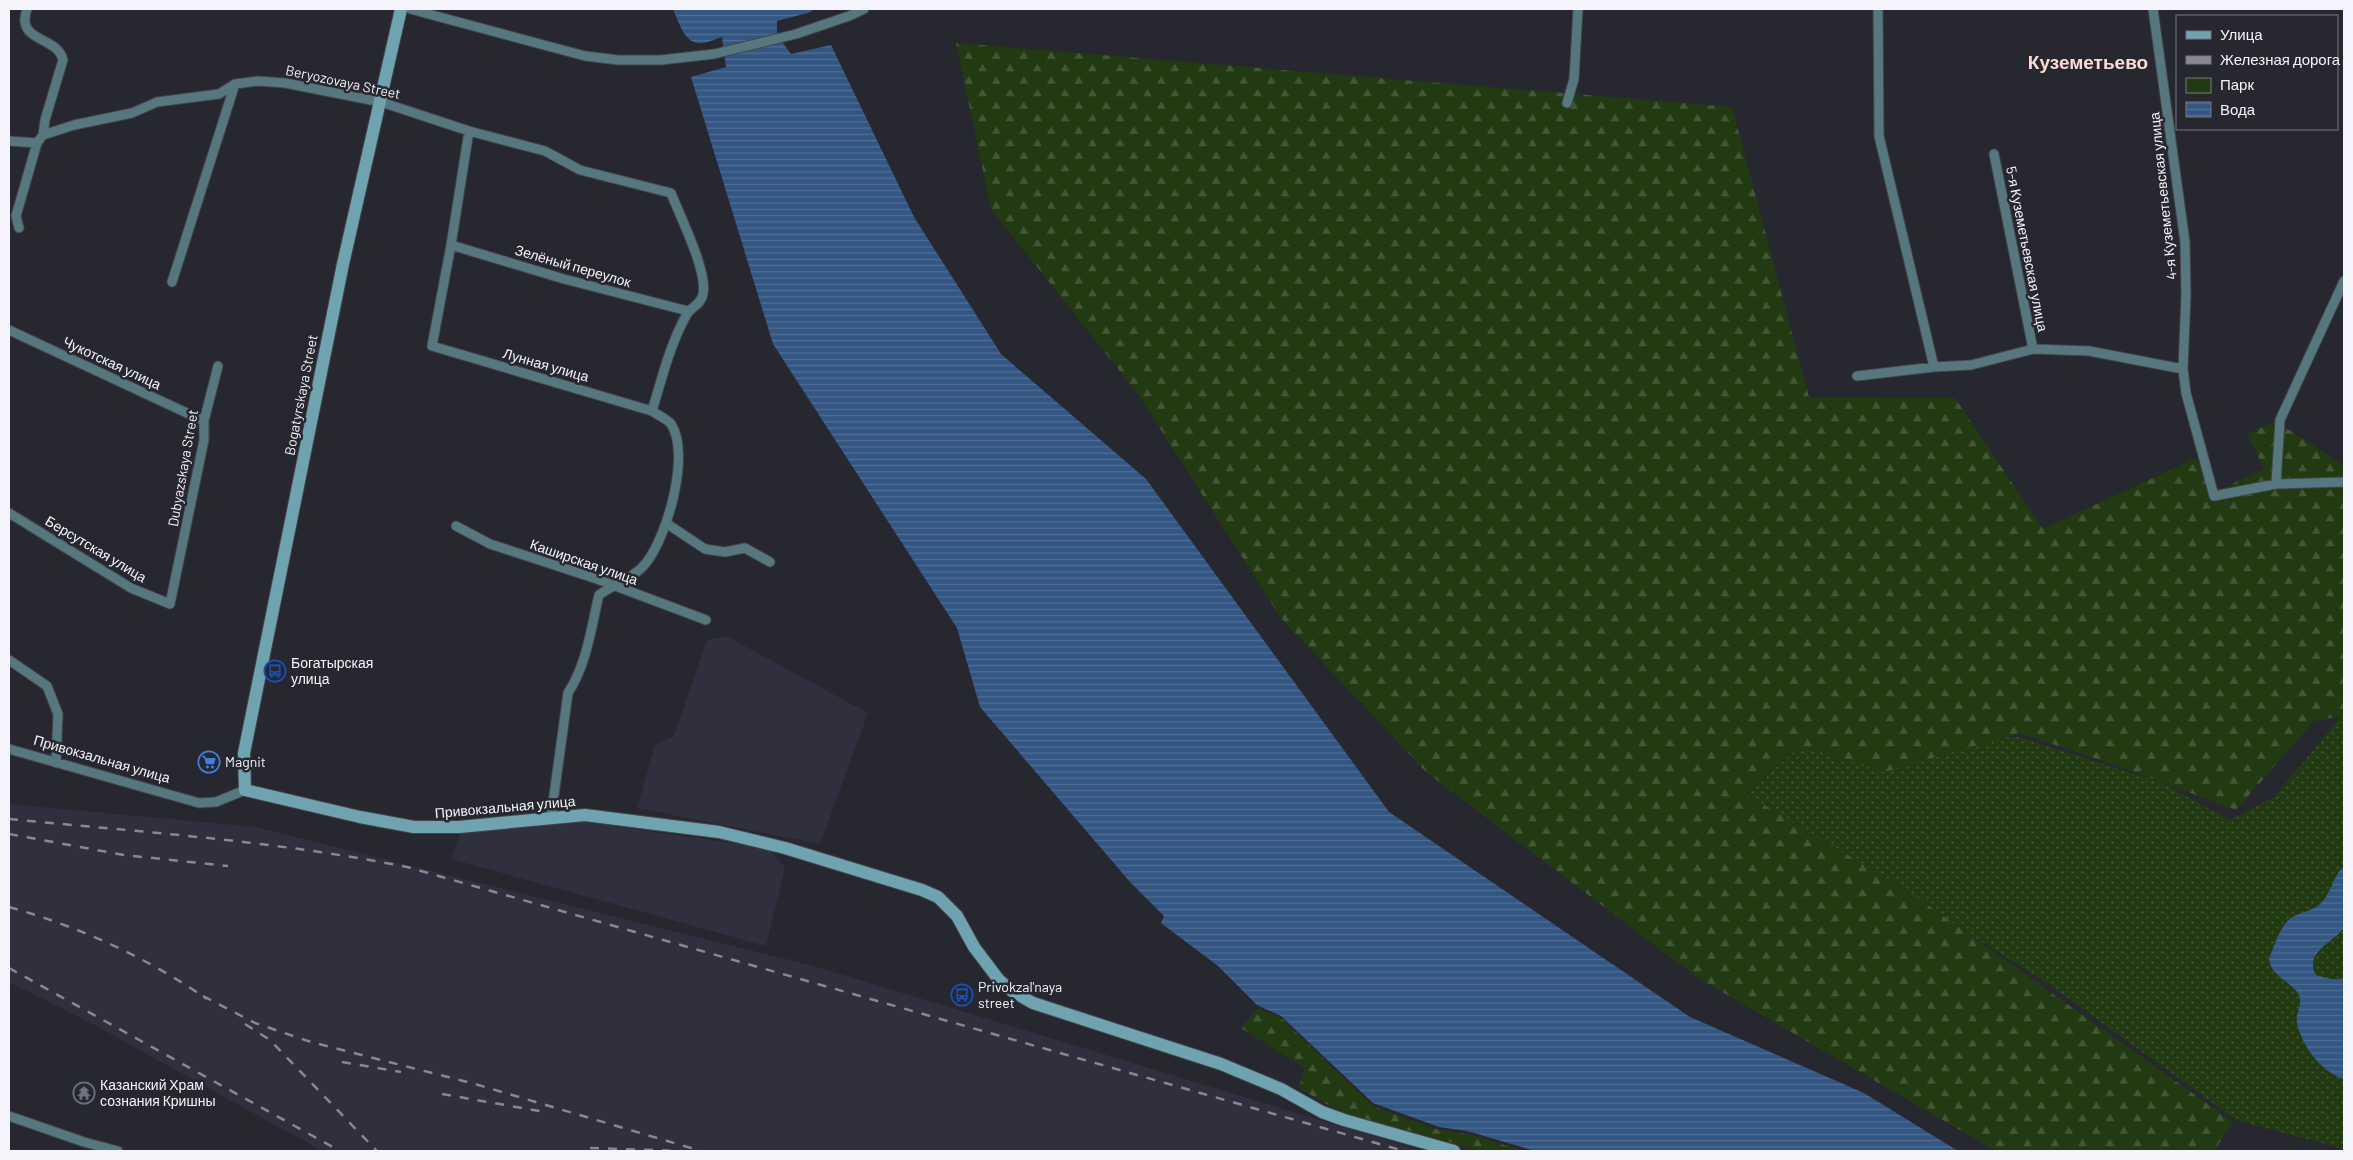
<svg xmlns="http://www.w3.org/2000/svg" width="2353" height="1160" font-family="Barlow,sans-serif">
  <defs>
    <pattern id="green-dots" width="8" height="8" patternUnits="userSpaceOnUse" patternTransform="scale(1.25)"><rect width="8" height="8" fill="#223a12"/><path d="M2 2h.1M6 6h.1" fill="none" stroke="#435735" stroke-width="1.8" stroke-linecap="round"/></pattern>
    <pattern id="forest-firs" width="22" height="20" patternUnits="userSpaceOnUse" patternTransform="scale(1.25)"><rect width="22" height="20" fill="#223a12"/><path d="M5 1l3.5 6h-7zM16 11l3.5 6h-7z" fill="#435735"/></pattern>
    <pattern id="water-rules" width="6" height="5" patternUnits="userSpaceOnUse" patternTransform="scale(1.25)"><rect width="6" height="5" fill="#335683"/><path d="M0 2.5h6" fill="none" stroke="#516f95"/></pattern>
  </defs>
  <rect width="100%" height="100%" fill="#272730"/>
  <!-- built -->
  <path fill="#302f3e" d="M726 636 868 713 820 844 637 808 655 745 674 736 707 640Z
    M9 804 255 827 814 966 1421 1151H322L89 1022 9 982Z
    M578 821 768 848 785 867 766 946 451 859 460 833Z"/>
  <!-- green -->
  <path fill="url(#green-dots)" d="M2344 713V1149L2236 1120 2047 983 1747 794 1799 747 1843 753 1879 738 2019 737 2160 782 2230 820 2274 797Z"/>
  <!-- forest -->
  <path fill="url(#forest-firs)" d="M956 43 1732 107 1809 397 1955 398 2043 529 2196 458 2213 493 2264 469 2247 434 2275 421 2344 465V716L2314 721 2236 810 2118 766 2019 733 1884 772 1798 747 1746 794 1911 893 2233 1122 2214 1151H1996L1698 978 1426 772 1281 618 1138 394 991 209Z
    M1258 1008 1280 1017 1373 1106 1439 1130 1468 1134 1524 1151H1481L1338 1111 1299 1088 1305 1068 1241 1028Z"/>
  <!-- water -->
  <path fill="url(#water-rules)" d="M673 9H813L811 12 777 21V35L791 54 831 45 914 217 1001 354 1146 479 1389 812 1690 1017 1864 1093 1958 1151H1535L1467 1131 1439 1127 1373 1103 1281 1016 1257 1005 1218 966 1161 923 1164 916 1130 882 980 707 957 628 773 344 691 77 726 67 722 37C715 39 706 44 698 43 684 42 678 20 673 9Z
    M2344 866V928C2334 942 2303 953 2316 975 2326 978 2334 981 2344 978V1079C2321 1072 2302 1046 2297 1023 2295 1012 2304 1003 2298 993 2288 980 2271 976 2269 959 2274 947 2280 926 2291 918 2301 911 2313 912 2322 902 2332 891 2333 876 2344 866Z"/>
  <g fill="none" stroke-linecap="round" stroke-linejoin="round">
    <!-- street casing -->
    <g stroke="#44444c" stroke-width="11">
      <path id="street" d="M27 9C15 43 57 35 63 60L45 120 43 135
        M410 9 585 56 618 60H661L714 54 796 34 849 16 864 9
        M1878 9 1879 136 1934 367
        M2153 9 2185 242 2186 295 2183 369 2186 393 2214 496 2276 484 2344 482
        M1567 103 1574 79 1578 9
        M469 131 451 245 432 346 652 411
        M9 141 37 143 43 135 74 125 132 113 157 102 219 94 235 84 258 81 285 83 381 102 469 131 545 151 580 170 671 193C680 216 708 272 703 294 701 305 692 306 687 314 670 344 662 378 652 411 658 415 667 419 671 424 691 454 667 537 646 563 634 578 614 584 599 595 591 628 587 664 568 693L551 817
        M1994 154 2033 349
        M19 228 16 216 37 143
        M451 245 564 279 688 311
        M172 282 235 84
        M9 330 204 421
        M1857 376 1934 367 1971 365 2033 349 2089 351 2183 369
        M2276 484 2280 420 2344 281
        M9 513 131 588 170 604 204 440V421L218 366
        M666 523 705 549 725 552 745 548 770 562
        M456 526 490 544 597 579 706 620
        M9 660 47 686 58 714 56 763
        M9 749 199 803 216 802 245 790
        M9 1116 84 1142 118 1151"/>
    </g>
    <!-- secondary casing -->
    <g stroke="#44444c" stroke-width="14">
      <path id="secondary" d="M401 9 343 264 244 753 245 790 360 817 414 827H459L585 815 719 832 785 848 922 890 938 897 957 916 974 947 999 980 1012 991 1033 1003 1221 1064 1281 1089 1322 1112 1344 1120 1454 1151"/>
    </g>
    <!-- street -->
    <use href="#street" stroke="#57777e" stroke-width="9"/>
    <!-- secondary -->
    <use href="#secondary" stroke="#6fa3b0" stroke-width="12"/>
    <!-- rail -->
    <path stroke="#888890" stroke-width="2.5" stroke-dasharray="9 9" stroke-linecap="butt" d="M9 819C142 832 276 841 407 867L1404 1151
      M9 834 124 855 228 866
      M9 907C80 927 146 957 207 999
      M9 968 340 1151
      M203 996 255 1023 311 1042 475 1084 701 1151
      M245 1024 270 1040 377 1151
      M342 1062 401 1072
      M442 1094 545 1112
      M590 1148 682 1151"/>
  </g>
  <!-- icons -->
  <defs>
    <g id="bus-ring" transform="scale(1.125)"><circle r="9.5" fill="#272730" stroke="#1a4fb4" stroke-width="1.5"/><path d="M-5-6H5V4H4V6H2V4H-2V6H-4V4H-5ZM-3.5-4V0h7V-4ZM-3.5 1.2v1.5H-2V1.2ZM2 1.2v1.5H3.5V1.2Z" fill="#1a4fb4"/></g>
    <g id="supermarket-ring" transform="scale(1.125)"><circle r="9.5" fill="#272730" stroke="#3f7fe0" stroke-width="1.5"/><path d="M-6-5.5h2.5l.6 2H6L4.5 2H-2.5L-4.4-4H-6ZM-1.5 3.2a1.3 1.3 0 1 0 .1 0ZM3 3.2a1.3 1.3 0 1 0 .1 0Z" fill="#3f7fe0"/></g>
    <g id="temple-ring" transform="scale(1.125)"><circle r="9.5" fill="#272730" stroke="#6b7280" stroke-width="1.5"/><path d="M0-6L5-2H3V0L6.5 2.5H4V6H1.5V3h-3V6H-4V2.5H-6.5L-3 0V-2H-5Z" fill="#6b7280"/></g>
  </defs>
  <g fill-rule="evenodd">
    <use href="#bus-ring" x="275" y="671"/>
    <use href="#supermarket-ring" x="209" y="762"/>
    <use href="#bus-ring" x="962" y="995"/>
    <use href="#temple-ring" x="84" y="1093"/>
  </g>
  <g text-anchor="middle" stroke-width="5" stroke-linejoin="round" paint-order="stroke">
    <!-- street labels -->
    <g font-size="14" fill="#f4f4fa" stroke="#272730">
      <text transform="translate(343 82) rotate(12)" y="5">Beryozovaya Street</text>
      <text transform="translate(2163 196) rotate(-96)" y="5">4-я Куземетьевская улица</text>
      <text transform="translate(2027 249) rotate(79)" y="5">5-я Куземетьевская улица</text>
      <text transform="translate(573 266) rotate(16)" y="5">Зелёный переулок</text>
      <text transform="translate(112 363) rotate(25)" y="5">Чукотская улица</text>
      <text transform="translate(546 365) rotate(16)" y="5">Лунная улица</text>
      <text transform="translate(301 395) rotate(-79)" y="5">Bogatyrskaya Street</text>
      <text transform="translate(183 468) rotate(-80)" y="5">Dubyazskaya Street</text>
      <text transform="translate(96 549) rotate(31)" y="5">Берсутская улица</text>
      <text transform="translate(584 562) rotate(19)" y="5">Каширская улица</text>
      <text transform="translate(102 759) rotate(16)" y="5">Привокзальная улица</text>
      <text transform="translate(505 807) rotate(-5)" y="5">Привокзальная улица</text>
    </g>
    <!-- poi labels -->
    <g font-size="14" fill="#f4f4fa" stroke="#272730" text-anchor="start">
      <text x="291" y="668">Богатырская<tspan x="291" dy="16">улица</tspan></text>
      <text x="225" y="767">Magnit</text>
      <text x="978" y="992">Privokzal'naya<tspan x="978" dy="16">street</tspan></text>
      <text x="100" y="1090">Казанский Храм<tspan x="100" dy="16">сознания Кришны</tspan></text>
    </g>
    <!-- district labels -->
    <g font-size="19" font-weight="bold" fill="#fddbd2" stroke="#272730">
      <text x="2088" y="69">Куземетьево</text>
    </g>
  </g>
  <!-- border -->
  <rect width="2353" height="1160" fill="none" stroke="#f4f4fa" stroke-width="20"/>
  <!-- legend -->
  <rect x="2176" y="15" width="162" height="115" fill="#272730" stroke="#797981"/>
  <rect x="2186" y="31" width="25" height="8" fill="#6fa3b0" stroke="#797981"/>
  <text x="2220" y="40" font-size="15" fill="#f4f4fa">Улица</text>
  <rect x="2186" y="56" width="25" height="8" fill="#888890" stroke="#797981"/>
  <text x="2220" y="65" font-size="15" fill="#f4f4fa">Железная дорога</text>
  <rect x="2186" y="78" width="25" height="15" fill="#223a12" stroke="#797981"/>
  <text x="2220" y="90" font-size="15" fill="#f4f4fa">Парк</text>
  <rect x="2186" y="102" width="25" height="15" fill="url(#water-rules)" stroke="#797981"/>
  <text x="2220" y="115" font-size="15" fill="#f4f4fa">Вода</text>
</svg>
